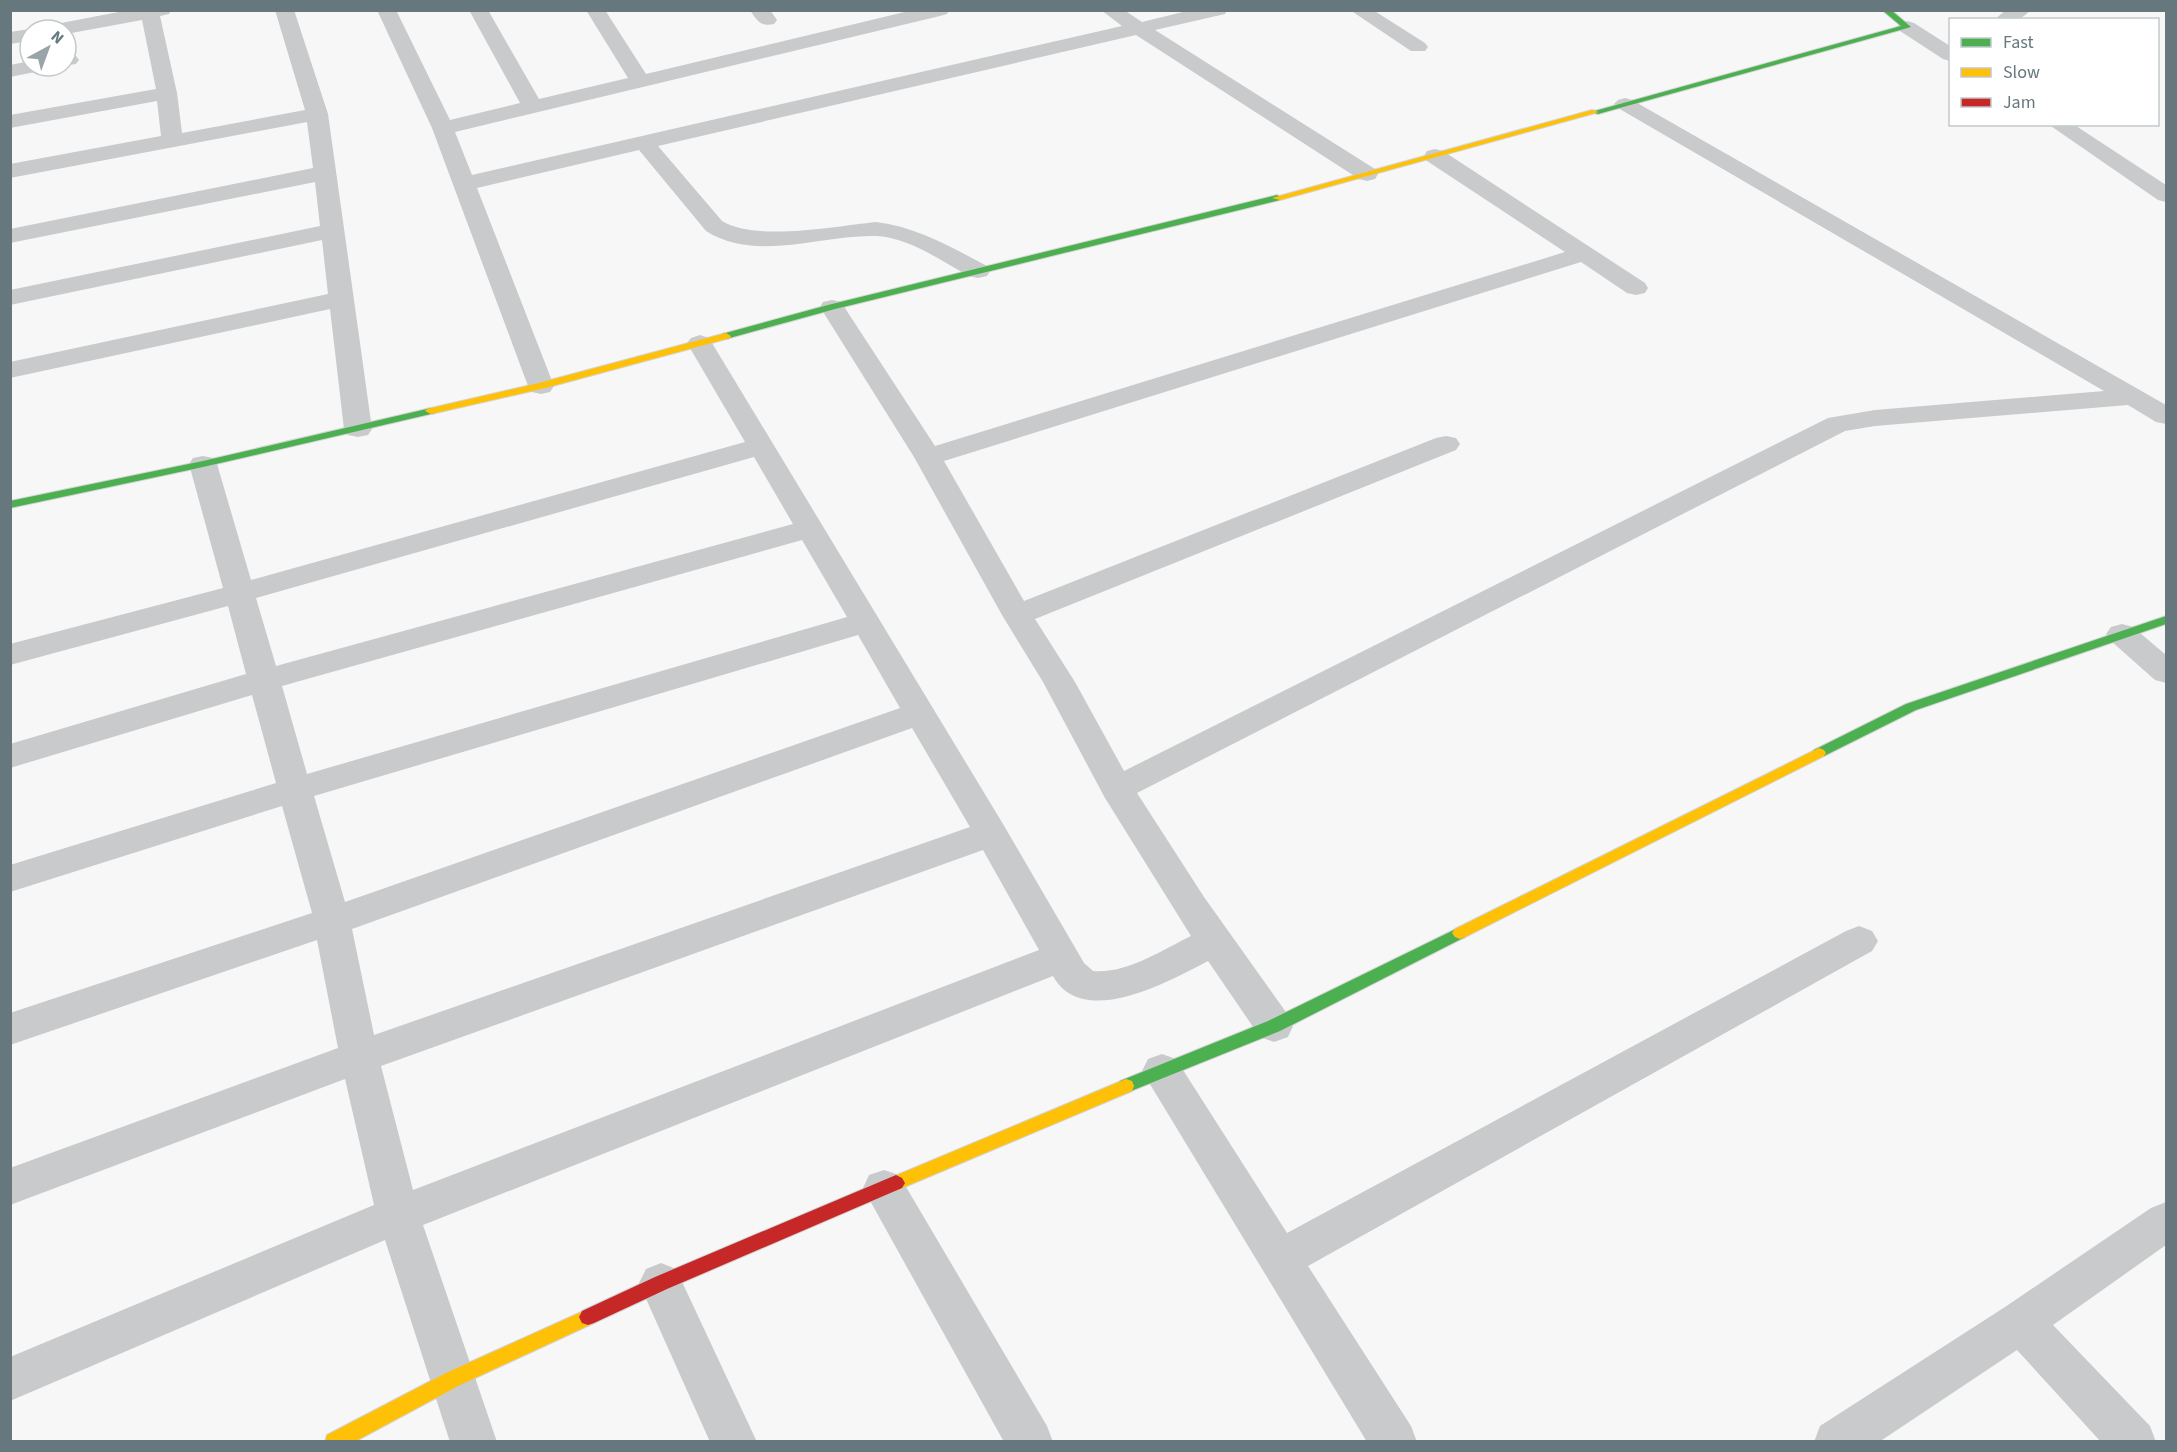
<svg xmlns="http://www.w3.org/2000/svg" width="2177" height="1452" font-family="'Source Sans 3',sans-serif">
  <rect width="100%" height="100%" fill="#f7f7f7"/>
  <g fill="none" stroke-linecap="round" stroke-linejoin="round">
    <!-- fast casing -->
    <g stroke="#d3d4d5" stroke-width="2">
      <path id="fast" d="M1882 10H1891L1911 27 1598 114 1591 112 1901 26Z
        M1277 195 1282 198 1280 200 835 309 726 339 721 336 722 334 828 305Z
        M431 408 435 409V413L203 467 10 508V501L203 461Z
        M2166 616V624L1916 710 1824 756H1814L1812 753 1814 750 1906 704Z
        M1460 927 1465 929 1468 933 1465 937 1280 1031 1126 1093 1120 1091 1118 1086 1120 1081 1268 1021Z"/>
    </g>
    <!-- slow casing -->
    <g stroke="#d3d4d5" stroke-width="2">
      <path id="slow" d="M1592 110 1599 112 1280 200 1272 198Z
        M726 333 731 336 730 338 545 388 431 414 425 411 427 409 539 383Z
        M1819 748 1824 750 1826 753 1824 756 1465 937 1460 939 1455 937 1452 933 1455 929Z
        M1126 1079 1132 1081 1134 1086 1132 1091 902 1188 896 1191 890 1188 887 1183 890 1178Z
        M588 1309 594 1311 597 1317 594 1323 460 1385 354 1442H325L327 1435 446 1373Z"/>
    </g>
    <!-- jam casing -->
    <g stroke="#d3d4d5" stroke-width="2">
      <path id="jam" d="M896 1175 902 1178 905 1183 902 1188 667 1289 594 1323 588 1325 582 1323 579 1317 582 1311 655 1277Z"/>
    </g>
    <!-- street -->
    <path fill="#c8cacb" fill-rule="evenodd" d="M129 10H171L169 14 160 16 177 93 182 133 305 110 275 10H294L328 114 372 429 368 435 358 437 348 435 344 429 330 309 10 378V362L328 294 322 240 10 305V290L320 226 315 182 10 243V229L313 168 307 122 10 178V164L161 136 157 101 10 128V115L156 89 142 20 66 34V30H46L49 26 56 24Z
      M377 10H396L450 120 520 103 469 10H488L539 99 628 78 586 10H605L646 74 913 10H949L947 14 940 16 455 132 472 175 1122 26 1101 10H1124L1142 22 1191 10H1227L1225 14 1155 30 1375 169 1378 174 1375 179 1367 181 1359 179 1136 35 658 146 722 221C756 242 836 226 876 222 917 227 951 247 987 266L990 271 987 276 978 278 969 276C941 261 910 238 877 236 823 234 756 263 706 231L639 150 477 188 554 386 550 392 541 394 532 392 528 386 432 128Z
      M750 10H770L777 20 774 24C761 27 757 21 750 10Z
      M1350 10H1373L1425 43 1428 47 1425 51H1411Z
      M2006 10H2031L2019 20H1994Z
      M1907 21 1914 23 1950 46V61L1943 59 1900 31 1897 27 1900 23Z
      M30 29 34 30H30V41L10 44V32Z
      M69 54 76 56 79 60 76 64 62 66H66V55Z
      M30 61V66H48L45 70 10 77V65Z
      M1625 98 1632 100 2166 405V424L2156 422 2128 405 1875 426 1845 431 1137 793 1204 897 1288 1015 1293 1026 1288 1037 1274 1042 1260 1037 1208 961C1170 981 1083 1030 1053 976L423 1225 497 1442H450L385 1240 10 1401V1357L374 1205 345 1079 10 1205V1168L338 1048 317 940 10 1045V1013L312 913 282 806 10 892V865L276 783 252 695 10 768V744L246 674 228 606 10 665V644L223 588 189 464 193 458 203 456 213 458 217 464 251 580 745 442 687 343 691 338 700 335 709 338 1003 824 1084 963 1093 971C1127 974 1162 950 1191 936L1105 798 1043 682 1002 615 914 457 820 307 823 302 832 300 841 302 935 446 1565 252 1427 161 1424 156 1427 151 1435 149 1443 151 1645 283 1648 288 1645 293 1636 295 1627 293 1581 262 944 461 1024 601 1436 438 1446 436 1456 438 1460 444 1456 450 1035 619 1075 682 1124 771 1828 418 1875 410 2104 391 1618 108 1614 104 1618 100ZM754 457 793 524 276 666 256 598ZM802 540 847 617 307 774 282 686ZM858 635 900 708 345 902 314 796ZM912 728 970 827 374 1035 352 929ZM983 850 1039 950 413 1190 381 1066Z
      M2048 124H2073L2166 185V202L2158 200Z
      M2122 624 2133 627 2166 655V683L2155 680 2111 641 2106 634 2111 627Z
      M1859 926 1872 931 1878 941 1872 951 1308 1266 1411 1426 1417 1442H1367L1142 1071 1148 1059 1162 1054 1176 1059 1287 1233 1846 931Z
      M884 1170 899 1175 1047 1426 1053 1442H1004L863 1188 869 1175Z
      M2166 1202V1245L2053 1325 2150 1426 2156 1442H2101L2017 1350 1879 1442H1814L1820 1426 2005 1307 2151 1208Z
      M661 1263 676 1269 757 1442H710L639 1283 646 1269Z"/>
    <!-- fast -->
    <use href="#fast" fill="#4caf50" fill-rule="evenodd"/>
    <!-- slow -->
    <use href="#slow" fill="#ffc107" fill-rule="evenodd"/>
    <!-- jam -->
    <use href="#jam" fill="#c62828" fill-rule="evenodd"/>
  </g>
  <!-- border -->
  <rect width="2177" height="1452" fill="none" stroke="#66787e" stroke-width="24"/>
  <!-- legend -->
  <rect x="1949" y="18" width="210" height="108" fill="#ffffff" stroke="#c2c9cb" stroke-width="1.5"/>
  <rect x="1961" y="38" width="30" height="9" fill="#4caf50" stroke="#c2c9cb" stroke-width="1.5"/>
  <text x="2003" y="48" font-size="18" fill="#66787e">Fast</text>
  <rect x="1961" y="68" width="30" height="9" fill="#ffc107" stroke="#c2c9cb" stroke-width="1.5"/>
  <text x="2003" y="78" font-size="18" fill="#66787e">Slow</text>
  <rect x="1961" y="98" width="30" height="9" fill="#c62828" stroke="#c2c9cb" stroke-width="1.5"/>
  <text x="2003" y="108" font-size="18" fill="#66787e">Jam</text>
  <!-- north arrow -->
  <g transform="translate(48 48) rotate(41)"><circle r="28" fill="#ffffff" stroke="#c2c9cb" stroke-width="1.5"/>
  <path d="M0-4.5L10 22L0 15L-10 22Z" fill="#99a4a8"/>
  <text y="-9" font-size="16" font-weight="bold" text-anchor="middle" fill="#66787e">N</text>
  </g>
</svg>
